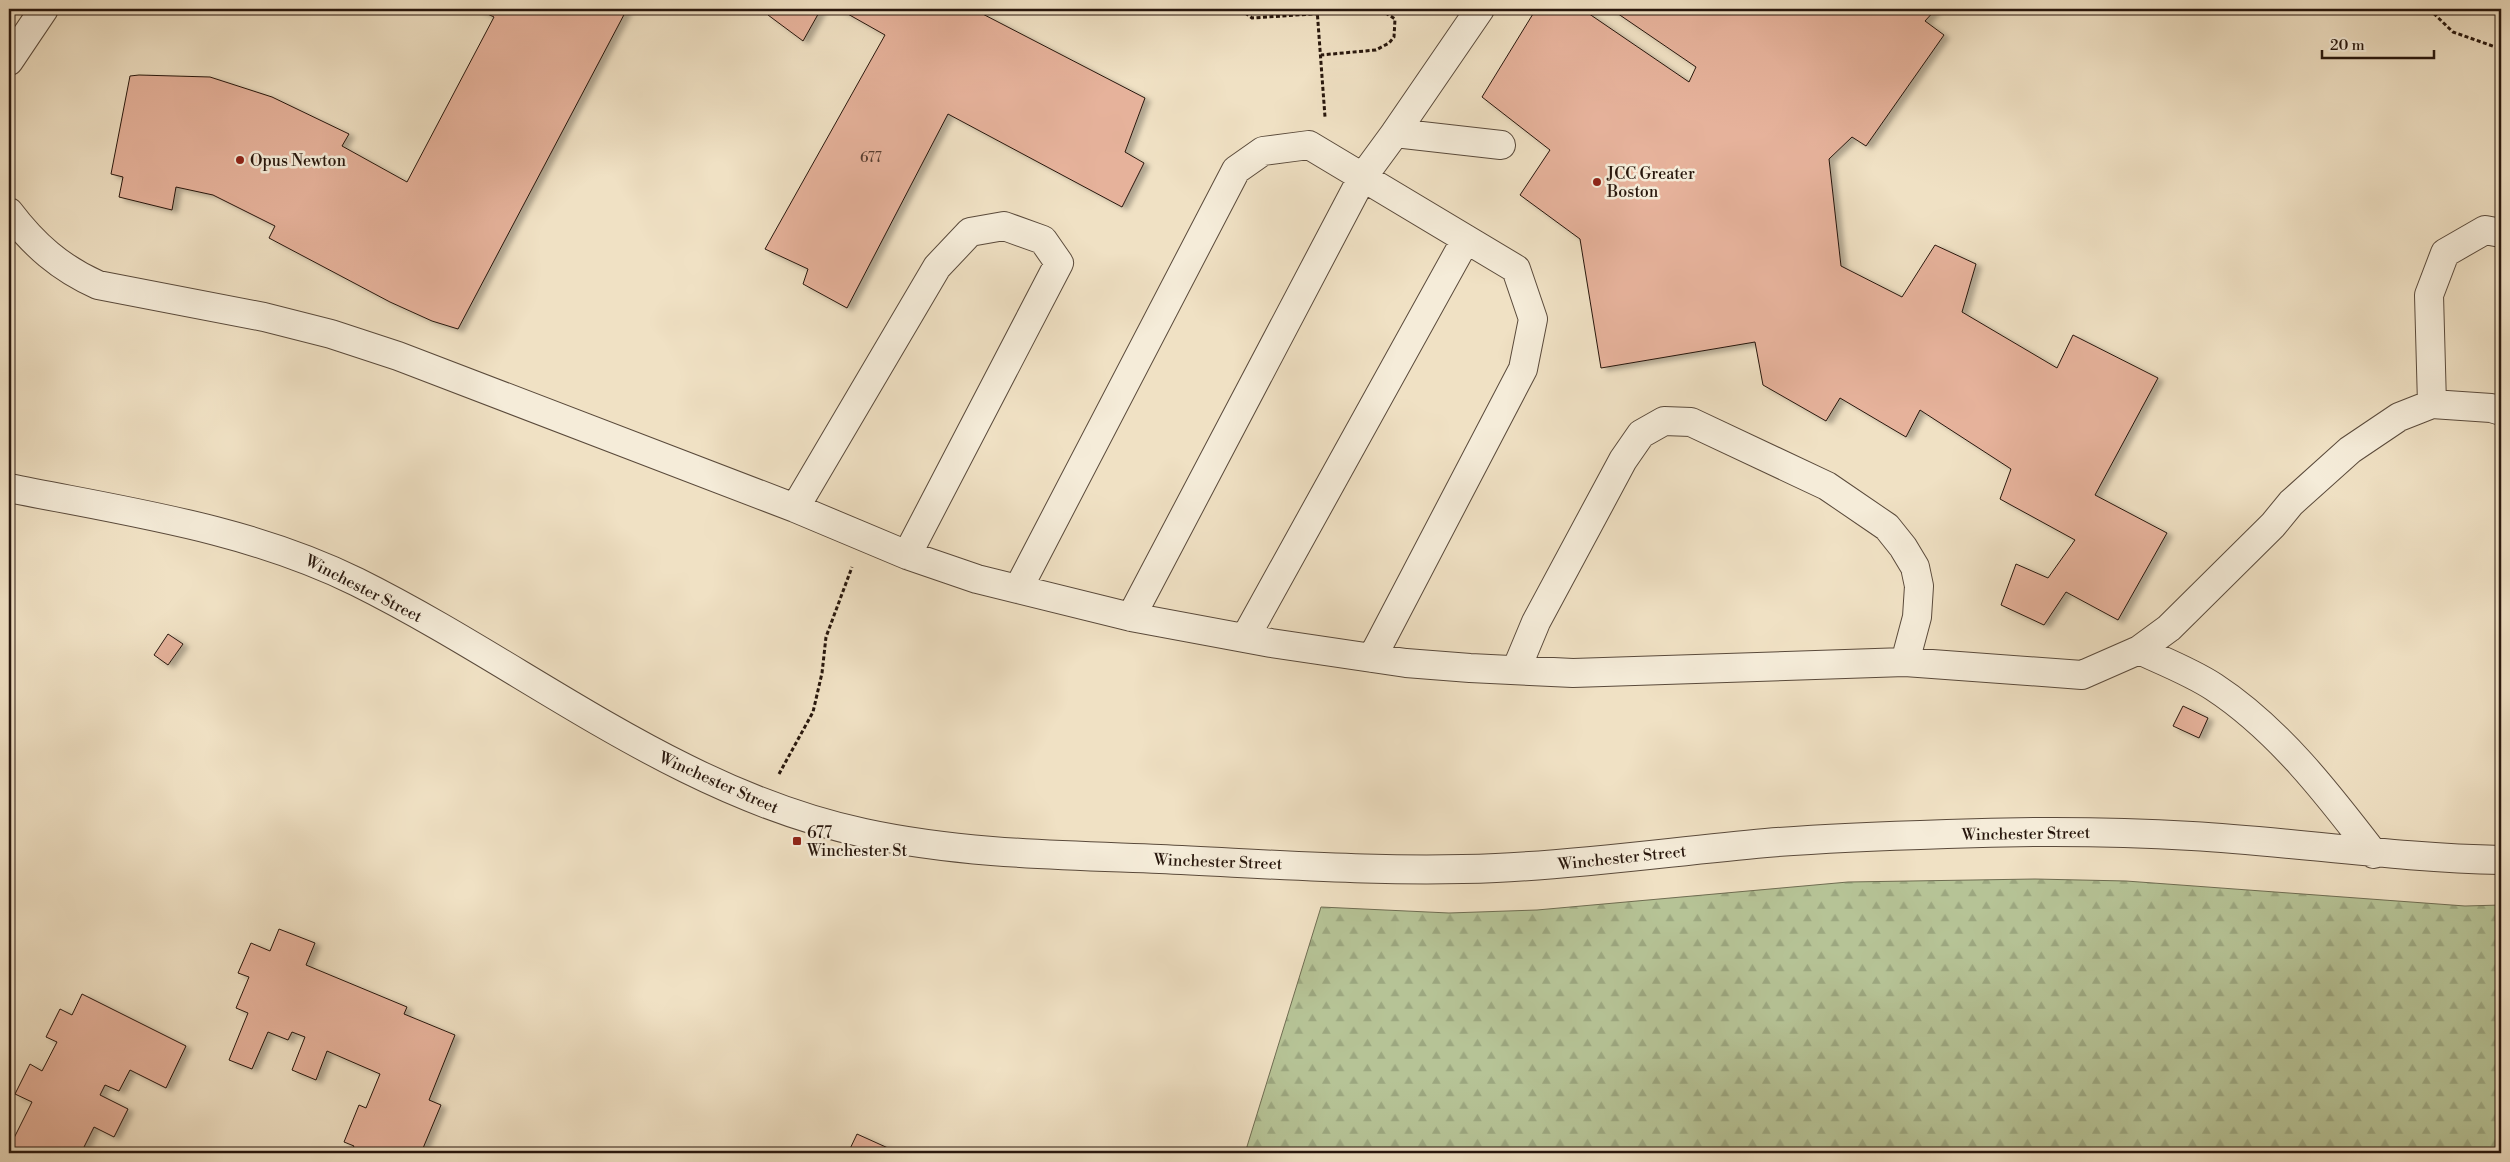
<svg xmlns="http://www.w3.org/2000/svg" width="2510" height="1162" font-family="'Libre Bodoni',serif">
  <defs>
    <pattern id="forest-firs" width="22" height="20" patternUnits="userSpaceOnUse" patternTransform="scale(1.25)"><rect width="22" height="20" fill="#b6c396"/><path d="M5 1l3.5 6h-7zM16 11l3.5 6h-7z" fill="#9ca780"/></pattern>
    <filter id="shadow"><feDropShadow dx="5.5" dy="3" stdDeviation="2.5" flood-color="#0004"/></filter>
  </defs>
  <rect width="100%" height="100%" fill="#f0e1c4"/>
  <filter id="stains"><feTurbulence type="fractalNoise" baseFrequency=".004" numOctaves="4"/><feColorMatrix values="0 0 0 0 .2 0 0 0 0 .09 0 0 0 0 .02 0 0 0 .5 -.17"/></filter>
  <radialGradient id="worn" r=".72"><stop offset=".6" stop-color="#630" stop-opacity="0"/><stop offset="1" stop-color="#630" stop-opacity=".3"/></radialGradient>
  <!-- forest -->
  <path fill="url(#forest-firs)" stroke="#6f6d52" d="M2035 879 2126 881 2465 906 2501 905V1153H1245L1321 907 1449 913 1537 910 1848 882Z"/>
  <!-- building -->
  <path fill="#e6b29b" stroke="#28170d" filter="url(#shadow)" d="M477 9H627L458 329 432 321 390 302 269 238 275 226 213 195 176 187 172 210 119 197 123 177 111 174 130 76 139 75 210 77 272 97 349 134 342 146 407 182 494 17Z
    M771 9H821L803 41 768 15Z
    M839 9H973L1145 98 1125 152 1144 163 1122 207 948 114 847 308 803 284 808 269 765 249 885 35Z
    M1536 9H1582L1689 82 1696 67 1611 9H1936L1925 21 1944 35 1866 146 1852 137 1829 159 1841 266 1902 297 1935 245 1976 264 1962 312 2057 368 2073 335 2158 378 2095 495 2167 533 2118 620 2066 592 2044 625 2001 605 2016 564 2048 578 2075 540 2000 499 2011 469 1920 410 1906 437 1840 398 1826 421 1763 385 1755 342 1601 368 1580 239 1520 195 1550 150 1482 97Z
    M168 634 183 644 168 665 154 655Z
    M2183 706 2208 718 2199 738 2173 726Z
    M279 929 315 943 306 965 407 1007 404 1014 455 1035 429 1100 441 1105 421 1153H350L354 1146 344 1142 359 1105 366 1108 380 1074 327 1051 316 1080 292 1070 305 1037 292 1032 288 1040 268 1032 252 1069 229 1060 248 1013 236 1008 249 977 238 973 251 943 270 951Z
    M82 994 186 1046 166 1088 130 1070 119 1091 105 1085 100 1095 128 1109 114 1137 94 1127 81 1153H9V1148L32 1102 15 1094 30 1064 42 1071 57 1042 46 1037 60 1009 72 1015Z
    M857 1134 899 1153H848Z"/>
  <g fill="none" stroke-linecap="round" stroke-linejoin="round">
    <!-- minor casing -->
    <g stroke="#5a4a3b" stroke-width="30">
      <path id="minor" d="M9 61 44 9
        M1395 133 1480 9
        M9 212C34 245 60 268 98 285L264 317 331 334 398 356 795 508 907 555 977 579 1131 617 1271 643 1406 663 1470 668 1573 673 1905 662 2082 675 2139 650 2169 628 2273 525 2291 503 2350 450 2399 417 2432 404 2491 408 2501 411
        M2432 404 2429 295 2445 253 2485 230 2501 233
        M9 488C128 512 247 528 357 582 526 666 676 793 864 833 961 854 1061 855 1160 859 1271 864 1384 873 1496 868 1586 864 1676 851 1766 843 1826 838 1886 836 1947 834 2028 831 2110 831 2192 836 2295 842 2397 858 2501 860
        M795 508 937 267 970 232 1004 226 1043 240 1059 263 907 555
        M1018 589 1236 170 1263 151 1309 145 1516 269 1533 319 1523 369 1372 658
        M1131 617 1362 178 1395 133 1501 145
        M1245 638 1466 239
        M2139 650C2165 662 2191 672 2214 687 2278 729 2328 794 2374 854
        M1516 670 1536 622 1623 460 1641 434 1664 421 1691 422 1827 486 1887 527 1903 547 1915 567 1919 586 1917 617 1905 662"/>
    </g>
    <!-- path -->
    <path stroke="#28170d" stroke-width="3" stroke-dasharray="4 2.5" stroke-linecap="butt" d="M1240 9 1252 18 1372 10H1381L1395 19 1394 37 1389 43 1376 50 1321 55
      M1317 9 1325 117
      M2429 9 2453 32 2501 49
      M779 774 813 712 822 673 826 637 852 567"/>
    <!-- minor -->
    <use href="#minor" stroke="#f5ecd9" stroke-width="28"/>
  </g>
  <!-- markers -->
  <g fill="#8f2418" stroke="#f5ecd9" stroke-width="2">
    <circle cx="240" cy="160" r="5"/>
    <circle cx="1597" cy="182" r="5"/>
    <rect x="792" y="836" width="10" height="10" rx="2.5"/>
  </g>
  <g text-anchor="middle" stroke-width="5" stroke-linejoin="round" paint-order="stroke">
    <!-- number labels -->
    <g font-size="14" fill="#583e30">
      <text x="871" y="162">677</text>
    </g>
    <!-- poi labels -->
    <g font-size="16" fill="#28170d" stroke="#f5ecd9" text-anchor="start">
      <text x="250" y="166">Opus Newton</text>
      <text x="1607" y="179">JCC Greater<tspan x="1607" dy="18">Boston</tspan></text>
      <text x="807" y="838">677<tspan x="807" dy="18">Winchester St</tspan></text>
    </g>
    <!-- street labels -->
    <g font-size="16" fill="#28170d" stroke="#f5ecd9">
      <text transform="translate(364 588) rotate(27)" y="6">Winchester Street</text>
      <text transform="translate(719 782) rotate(24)" y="6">Winchester Street</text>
      <text transform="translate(2026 833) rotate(-1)" y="6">Winchester Street</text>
      <text transform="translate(1622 857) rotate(-6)" y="6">Winchester Street</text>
      <text transform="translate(1218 861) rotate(2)" y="6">Winchester Street</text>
    </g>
  </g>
  <!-- margin -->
  <rect width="2510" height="1162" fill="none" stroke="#f0e1c4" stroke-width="30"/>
  <rect x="10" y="10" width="2490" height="1142" fill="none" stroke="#28170d" stroke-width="2.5"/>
  <rect x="15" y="15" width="2480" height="1132" fill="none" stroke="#28170d"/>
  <!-- scale -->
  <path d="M2322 50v8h112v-8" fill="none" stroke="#28170d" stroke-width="2.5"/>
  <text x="2330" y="50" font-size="15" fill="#28170d" stroke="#f5ecd9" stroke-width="4" paint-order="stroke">20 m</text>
  <rect width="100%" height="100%" filter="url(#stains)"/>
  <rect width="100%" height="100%" fill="url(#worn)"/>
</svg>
